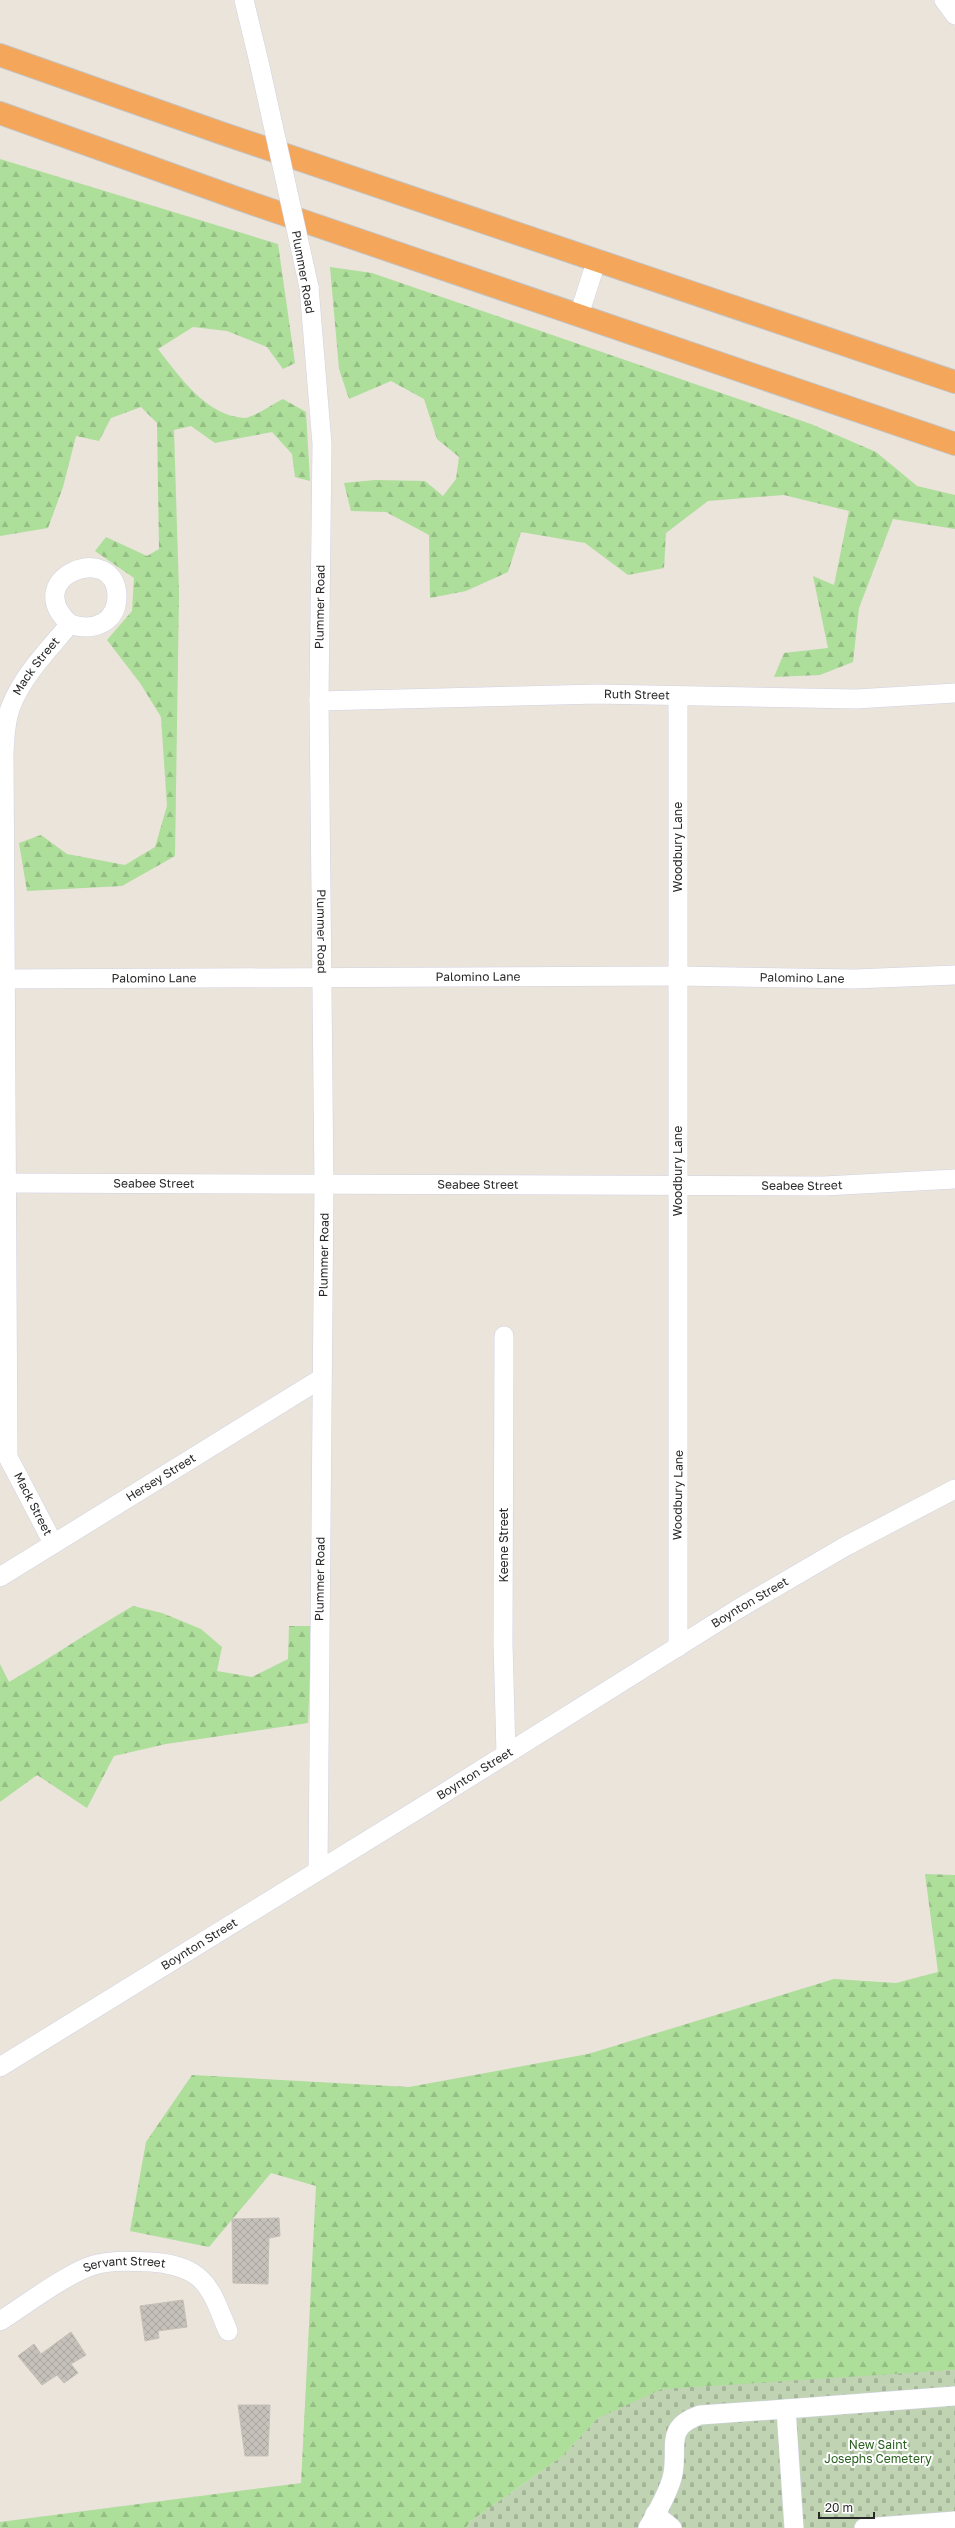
<svg xmlns="http://www.w3.org/2000/svg" width="955" height="2528" font-family="'Golos Text',sans-serif">
  <defs>
    <pattern id="forest-firs" width="22" height="20" patternUnits="userSpaceOnUse"><rect width="22" height="20" fill="#adde9a"/><path d="M5 1l3.5 6h-7zM16 11l3.5 6h-7z" fill="#95be85"/></pattern>
    <pattern id="cemetery-stones" width="16" height="16" patternUnits="userSpaceOnUse"><rect width="16" height="16" fill="#c0d3b3"/><path d="M2 7V4a2 2 0 0 1 4 0v3zM10 15v-3a2 2 0 0 1 4 0v3z" fill="#a5b59a"/></pattern>
    <pattern id="building-cross-hatch" width="8" height="8" patternUnits="userSpaceOnUse"><rect width="8" height="8" fill="#c5c1ba"/><path d="M0 0l8 8M0 8l8-8" fill="none" stroke="#a9a6a0"/></pattern>
  </defs>
  <rect width="100%" height="100%" fill="#eae4db"/>
  <!-- forest -->
  <path fill="url(#forest-firs)" d="M0 159 278 244 295 363 283 369 267 347 227 331 193 327 158 349C179 376 207 417 245 418 252 418 275 403 283 399L306 412 310 481 295 477 292 454 272 432 215 443 191 426 174 430 179 593 175 856 122 886 27 891 19 843 41 835 67 854 125 865 155 847 167 806 161 717 140 683 107 640 132 611 134 578 95 551 106 537 147 556 159 549 157 423 141 407 111 418 99 441 76 436 63 487 48 528 0 536Z
    M330 267 372 273 811 424 876 452 917 486 955 495V529L893 519 859 608 853 662 820 675 774 677 784 653 828 648 813 576 834 585 849 511 784 495 708 501 666 533 664 568 628 575 585 543 521 532 508 572 466 591 430 598 429 535 386 512 351 511 344 483 375 480 425 481 443 496 456 479 459 457 437 439 424 399 391 381 349 399 339 369Z
    M133 1606 162 1613 201 1629 222 1647 217 1671 252 1677 288 1659 289 1626H312L308 1723 166 1744 114 1756 87 1808 37 1775 0 1802V1664L9 1682C51 1658 91 1630 133 1606Z
    M925 1874 955 1875V2370L887 2375 598 2418 563 2456 471 2521 466 2528H0V2522L301 2483 316 2186 271 2173 209 2247 130 2231 146 2142 192 2075 409 2087 588 2054 834 1979 896 1983 938 1972Z"/>
  <!-- cemetery -->
  <path fill="url(#cemetery-stones)" d="M955 2370V2528H466L471 2521 563 2456 598 2418 662 2389Z"/>
  <!-- building -->
  <path fill="url(#building-cross-hatch)" stroke="#c5c0b5" d="M279 2218 280 2236 269 2238 268 2284 233 2283 232 2219Z
    M183 2300 187 2327 158 2331 159 2338 145 2341 140 2306Z
    M71 2332 86 2355 71 2364 78 2373 64 2383 57 2375 42 2385 18 2356 34 2344 41 2354Z
    M238 2405H270L268 2456H245Z"/>
  <g fill="none" stroke-linecap="round" stroke-linejoin="round">
    <!-- minor casing -->
    <g stroke="#d0d2e1" stroke-width="20">
      <g id="minor">
        <path d="M244 0 259 62"/>
        <path d="M944 0 955 15"/>
        <path id="s1" d="M309 287 322 444 319 701 324 1185 318 1870"/>
        <path d="M579 315 597 259"/>
        <path id="s2" d="M319 701 598 694 856 699 955 693"/>
        <path id="s3" d="M0 979 678 976 854 979 955 975"/>
        <path id="s4" d="M0 1183 824 1186 955 1179"/>
        <path d="M504 1336 503 1643 506 1754"/>
        <path id="s5" d="M53 1543 8 1457 4 752C5 737 5 721 11 706 23 675 49 649 70 624 93 632 117 623 117 596 116 540 18 577 70 624"/>
        <path id="s6" d="M0 1577 322 1378"/>
        <path d="M678 1647V696"/>
        <path id="s7" d="M0 2067 433 1800 738 1609 846 1546 955 1489"/>
        <path id="s8" d="M0 2321C24 2306 69 2272 94 2265 113 2260 132 2261 151 2262 166 2263 186 2267 197 2276 213 2288 220 2313 228 2331"/>
        <path d="M655 2514 672 2528"/>
        <path d="M648 2528C657 2512 667 2496 672 2478 680 2449 662 2428 700 2415L786 2409"/>
        <path d="M794 2528 786 2409 955 2396"/>
        <path d="M864 2528 955 2521"/>
      </g>
    </g>
    <!-- highway casing -->
    <g stroke="#c3c3c3" stroke-width="24">
      <path id="highway" d="M0 55 221 133 955 382
        M0 113 242 200 955 444"/>
    </g>
    <!-- minor -->
    <use href="#minor" stroke="#fff" stroke-width="19"/>
    <!-- highway -->
    <use href="#highway" stroke="#f4a75b" stroke-width="22"/>
    <!-- minor-bridge casing -->
    <g stroke="#d0d2e1" stroke-width="20" stroke-linecap="butt">
      <path id="minor-bridge" d="M259 62 309 287"/>
    </g>
    <!-- minor-bridge -->
    <use href="#minor-bridge" stroke="#fff" stroke-width="19"/>
  </g>
  <g text-anchor="middle" stroke-width="4" stroke-linejoin="round" paint-order="stroke">
    <!-- street labels -->
    <g font-size="12" fill="#282828" stroke="#fff">
      <text transform="translate(303 272) rotate(80)" y="4">Plummer Road</text>
      <text transform="translate(320 607) rotate(-89)" y="4">Plummer Road</text>
      <text dy="4" stroke="none"><textPath href="#s5" startOffset="896">Mack Street</textPath></text>
      <text dy="4" stroke="none"><textPath href="#s2" startOffset="318">Ruth Street</textPath></text>
      <text transform="translate(678 847) rotate(-90)" y="4">Woodbury Lane</text>
      <text dy="4" stroke="none"><textPath href="#s1" startOffset="645">Plummer Road</textPath></text>
      <text dy="4" stroke="none"><textPath href="#s3" startOffset="478">Palomino Lane</textPath></text>
      <text dy="4" stroke="none"><textPath href="#s3" startOffset="154">Palomino Lane</textPath></text>
      <text dy="4" stroke="none"><textPath href="#s3" startOffset="802">Palomino Lane</textPath></text>
      <text transform="translate(678 1171) rotate(-90)" y="4">Woodbury Lane</text>
      <text dy="4" stroke="none"><textPath href="#s4" startOffset="154">Seabee Street</textPath></text>
      <text dy="4" stroke="none"><textPath href="#s4" startOffset="478">Seabee Street</textPath></text>
      <text dy="4" stroke="none"><textPath href="#s4" startOffset="802">Seabee Street</textPath></text>
      <text transform="translate(324 1255) rotate(-89)" y="4">Plummer Road</text>
      <text dy="4" stroke="none"><textPath href="#s6" startOffset="189">Hersey Street</textPath></text>
      <text transform="translate(678 1495) rotate(-89)" y="4">Woodbury Lane</text>
      <text transform="translate(33 1504) rotate(63)" y="4">Mack Street</text>
      <text transform="translate(504 1545) rotate(-90)" y="4">Keene Street</text>
      <text transform="translate(320 1579) rotate(-89)" y="4">Plummer Road</text>
      <text dy="4" stroke="none"><textPath href="#s7" startOffset="882">Boynton Street</textPath></text>
      <text dy="4" stroke="none"><textPath href="#s7" startOffset="558">Boynton Street</textPath></text>
      <text dy="4" stroke="none"><textPath href="#s7" startOffset="234">Boynton Street</textPath></text>
      <text dy="4" stroke="none"><textPath href="#s8" startOffset="140">Servant Street</textPath></text>
    </g>
    <!-- park labels -->
    <g font-size="12" fill="#27601d" stroke="#fff">
      <text x="878" y="2449">New Saint<tspan x="878" dy="14">Josephs Cemetery</tspan></text>
    </g>
  </g>
  <!-- scale -->
  <path d="M819 2512v6h55v-6" fill="none" stroke="#282828" stroke-width="2"/>
  <text x="825" y="2512" font-size="12" fill="#282828" stroke="#ffffff" stroke-width="3" paint-order="stroke">20 m</text>
</svg>
